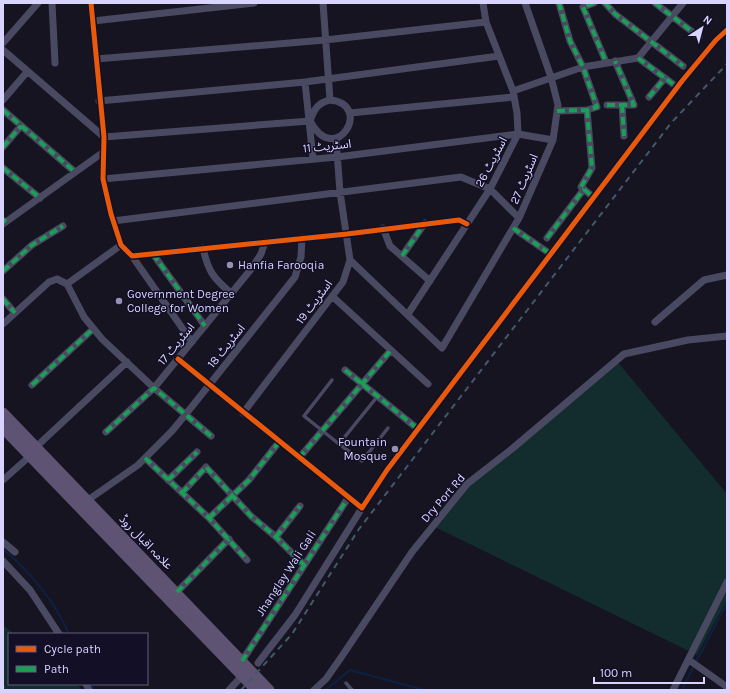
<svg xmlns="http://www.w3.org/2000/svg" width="730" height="693" font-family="Karla,'Noto Sans Arabic',sans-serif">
  <rect width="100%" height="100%" fill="#161421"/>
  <!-- green -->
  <path fill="#132c2d" d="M616 360 727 494V600L697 655 433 526 467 484Z
    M3 625 14 634H9V684H76L83 690H3Z"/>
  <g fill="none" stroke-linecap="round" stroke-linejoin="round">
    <!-- stream -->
    <path stroke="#0d2144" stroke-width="2" d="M3 549C31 573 54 600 69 634
      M696 662 727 603
      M91 684 94 690
      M326 690 350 670 424 690
      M682 690 694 666"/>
    <!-- path -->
    <path stroke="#44505f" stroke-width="1.5" stroke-dasharray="2 3" stroke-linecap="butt" d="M3 686 8 690
      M66 690H67"/>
    <!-- service -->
    <path stroke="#4a4962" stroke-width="3.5" d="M332 380 304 416 339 444
      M377 397 339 444 362 461 388 428
      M346 683 352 690"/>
    <!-- minor -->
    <path stroke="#4a4962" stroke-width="7" d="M52 3 55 63
      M91 3 104 137 103 179 111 214 121 245 132 256 347 234 459 220 467 224
      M323 3 330 100
      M594 3 583 7 606 62
      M605 3 615 14 683 66
      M655 3 699 37
      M93 21 254 3
      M3 43 38 3
      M3 50 104 137 310 121
      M638 58 673 84
      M96 59 325 40 486 22
      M305 82 313 159
      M513 91 583 67 638 58 683 3
      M649 97 665 78
      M3 100 27 72
      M330 100C374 104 336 169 310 121 314 110 317 103 330 100Z
      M99 101 305 82 499 56
      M607 105H634L615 61
      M622 105 624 136
      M3 110 75 172
      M587 110 592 168 581 187 592 196
      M557 111 587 110 597 107 583 67 570 41 559 3
      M350 113 514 97
      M3 147 21 126
      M3 168 40 198
      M103 179 337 157 518 134 553 140
      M113 221 461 177 490 189 519 218
      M3 224 102 153
      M383 228 390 246 430 281
      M513 228 549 253
      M547 238 584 189
      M203 248C208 271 213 278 231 293
      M153 254 205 326
      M132 256 192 342
      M402 256 425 223
      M350 260 442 348 519 218 553 140 558 105 551 77 525 3
      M3 271 32 245 63 226
      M67 284 84 317 102 339 154 388 211 436
      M332 296 428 384
      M3 299 15 313
      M408 314 490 189 518 134 517 113 513 91 486 22 483 3
      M655 322 704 280 727 275
      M3 324 49 282 57 279 67 284 121 245
      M178 359 362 508 387 470 682 81 716 40 727 30
      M345 370 418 429
      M32 385 93 329
      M243 413 343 282 350 260 340 192 336 138
      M106 432 154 388 252 268 261 254 265 242
      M36 447 127 362
      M145 458 209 518 247 560
      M299 458 391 350
      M3 480 30 456
      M168 480 197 452
      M182 493 206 467 251 516 276 537 304 565
      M88 500 138 465 172 431 186 414 295 277 301 257 302 238
      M209 518 249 480 279 442
      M276 537 300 506
      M3 542 15 552
      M3 561 30 590 59 634
      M177 592 229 539
      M689 660 727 687
      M242 661 348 498
      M258 663 295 615 362 508
      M86 684 89 690
      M229 690 242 676
      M314 690 326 679 340 659 412 552 467 484 513 448 624 354 688 340 727 336
      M673 690 727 582"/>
    <!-- primary -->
    <path stroke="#5e5373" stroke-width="11" d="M3 413 269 690
      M3 428 256 690"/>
    <!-- rail -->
    <path stroke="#43596b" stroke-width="2" stroke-dasharray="6 5" stroke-linecap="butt" d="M241 690 292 634 359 529 671 123 727 64"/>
    <!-- quiet -->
    <path stroke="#1a9f57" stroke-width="4" stroke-dasharray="8 4" stroke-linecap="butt" d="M594 3 583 7 606 62
      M605 3 615 14 683 66
      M655 3 699 37
      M638 58 673 84
      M649 97 665 78
      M607 105H634L615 61
      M622 105 624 136
      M3 110 75 172
      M587 110 592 168 581 187 592 196
      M557 111 587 110 597 107 583 67 570 41 559 3
      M3 147 21 126
      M3 168 40 198
      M3 219 6 222
      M513 228 549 253
      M547 238 584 189
      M153 254 205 326
      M402 256 425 223
      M3 271 32 245 63 226
      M3 299 15 313
      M345 370 418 429
      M32 385 93 329
      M106 432 154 388 211 436
      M145 458 209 518 247 560
      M299 458 391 350
      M168 480 197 452
      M182 493 206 467 251 516 276 537 304 565
      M209 518 249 480 279 442
      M276 537 300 506
      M177 592 229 539
      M242 661 348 498"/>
    <!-- cycleway casing -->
    <g stroke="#130f26" stroke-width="8">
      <path id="cycleway" d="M91 3 104 137 103 179 111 214 121 245 132 256 347 234 459 220 467 224
        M178 359 362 508 387 470 682 81 716 40 727 30"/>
    </g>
    <!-- cycleway -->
    <use href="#cycleway" stroke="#e8590c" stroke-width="5"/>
  </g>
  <!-- markers -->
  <g fill="#9591b1" stroke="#130f26" stroke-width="1.5">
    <circle cx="230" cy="265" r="4"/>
    <circle cx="119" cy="301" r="4"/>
    <circle cx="395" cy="449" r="4"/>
  </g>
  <g text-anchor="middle" stroke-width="3" stroke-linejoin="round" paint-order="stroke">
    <!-- street labels -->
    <g font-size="12" fill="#d9d4ff" stroke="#130f26">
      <text transform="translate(327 146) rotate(-6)" y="4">اسٹریٹ 11</text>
      <text transform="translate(491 162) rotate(-62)" y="4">اسٹریٹ 26</text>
      <text transform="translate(524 179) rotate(-67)" y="4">اسٹریٹ 27</text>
      <text transform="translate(314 302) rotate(-53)" y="4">اسٹریٹ 19</text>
      <text transform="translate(176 344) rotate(-51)" y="4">اسٹریٹ 17</text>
      <text transform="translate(226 346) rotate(-51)" y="4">اسٹریٹ 18</text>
      <text transform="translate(443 498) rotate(-49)" y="4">Dry Port Rd</text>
      <text transform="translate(146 542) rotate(46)" y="4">علامہ اقبال روڈ</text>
      <text transform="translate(286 573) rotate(-57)" y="4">Jhanglay Wali Gali</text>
    </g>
    <!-- poi labels -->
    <g font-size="12" fill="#d9d4ff" stroke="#130f26" text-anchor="start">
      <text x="238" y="269">Hanfia Farooqia</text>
      <text x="127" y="298">Government Degree<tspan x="127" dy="14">College for Women</tspan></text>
      <text x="387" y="446" text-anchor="end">Fountain<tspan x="387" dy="14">Mosque</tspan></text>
    </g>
  </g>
  <!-- border -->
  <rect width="730" height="693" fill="none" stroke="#d9d4ff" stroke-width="8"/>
  <!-- legend -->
  <rect x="8" y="633" width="140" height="52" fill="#130f26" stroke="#625e7d"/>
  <rect x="16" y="646" width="20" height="6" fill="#e8590c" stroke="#625e7d"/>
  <text x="44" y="653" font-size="12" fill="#d9d4ff">Cycle path</text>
  <rect x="16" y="666" width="20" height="6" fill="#1a9f57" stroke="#625e7d"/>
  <text x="44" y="673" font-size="12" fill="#d9d4ff">Path</text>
  <!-- north arrow -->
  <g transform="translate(702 28) rotate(36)" stroke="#130f26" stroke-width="3" paint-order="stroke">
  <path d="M0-3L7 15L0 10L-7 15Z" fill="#d9d4ff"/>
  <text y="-6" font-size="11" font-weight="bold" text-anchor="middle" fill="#d9d4ff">N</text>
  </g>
  <!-- scale -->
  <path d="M594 677v6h110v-6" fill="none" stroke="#d9d4ff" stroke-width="2"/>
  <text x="600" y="677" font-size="12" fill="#d9d4ff" stroke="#130f26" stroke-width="3" paint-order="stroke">100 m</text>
</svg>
